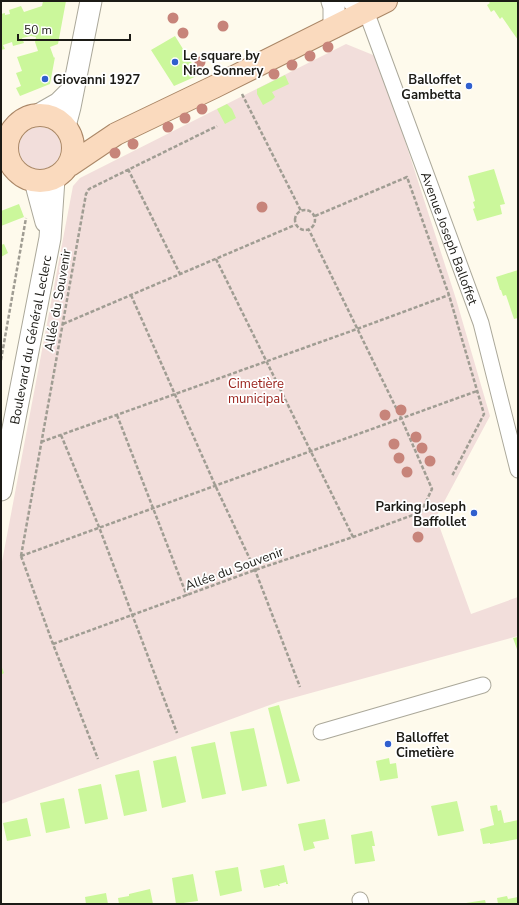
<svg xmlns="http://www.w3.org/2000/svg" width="519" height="905" font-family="'Nunito Sans',sans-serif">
  <rect width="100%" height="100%" fill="#fefaec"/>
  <!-- green -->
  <path fill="#f2dedb" d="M346 44 378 57 456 299 490 416 436 517 471 614 518 597V636L278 702 1 804V567L73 186 80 178Z
    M19 148a21 21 0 1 1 42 0a21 21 0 1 1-42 0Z"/>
  <!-- building -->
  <path fill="#cbf79b" d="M43 1H66L58 44 50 47 54 58 55 57 50 84 20 96 16 88 21 86 16 73 22 71 17 57 38 51 35 42 36 37 31 36 22 38 24 43 13 46 12 42 3 45 5 49 1 50V14L5 13V15L10 14 9 10 21 6 24 12 42 6Z
    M488 1H518V40L502 17 500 19 494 10 491 12 487 5 490 3Z
    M175 36 199 75 174 86 151 50Z
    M285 75 289 84 272 92 275 97 272 100 263 105 257 94V89Z
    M227 104 232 109 236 118 225 124 217 109Z
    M494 169 505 204 500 205 502 214 477 221 473 209 475 208 473 202 475 201 468 176Z
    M19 204 24 217 1 226V211Z
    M4 244 8 253 1 257V245Z
    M518 270V318L514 319 506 295 503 296 501 290H500L496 277Z
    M518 637V652L513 638Z
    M1 665 4 673 1 675Z
    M279 705 300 781 287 784 268 708Z
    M254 728 267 786 242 791 230 732Z
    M215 742 226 794 202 799 191 747Z
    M176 756 186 802 162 808 153 761Z
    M389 758 390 764 396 763 398 778 380 781 376 761Z
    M139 770 147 811 124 816 115 775Z
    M101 784 108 819 85 824 78 789Z
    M64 798 70 828 46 833 40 803Z
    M457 801 464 831 438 836 431 806Z
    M497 805 498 811 501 810 504 823 518 820V839L490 844V843L483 844 480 829 494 825 490 806Z
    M27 818 31 836 7 841 3 823Z
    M325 819 329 839 313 842 315 848 304 851 298 824Z
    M372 831 375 846H372L375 861 355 864 351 835Z
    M284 865 288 884H286V882L279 884 280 886H278V885L264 888 260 870Z
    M238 867 242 891 220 896 215 871Z
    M193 874 198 901 176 904 172 878Z
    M150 889 153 904H119L118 898 129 896V894Z
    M106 893 108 904H86L85 897Z
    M507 896 508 899 518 897V904H498L497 898Z
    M485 900 486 904H466V903Z"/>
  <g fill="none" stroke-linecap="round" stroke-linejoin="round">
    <!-- street casing -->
    <g stroke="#aba89a" stroke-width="17">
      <g id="street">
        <path id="s1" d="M366 11 481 323 518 470"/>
        <path d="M321 732 483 685"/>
        <path d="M360 900 361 904"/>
      </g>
    </g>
    <!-- secondary casing -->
    <g stroke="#aba89a" stroke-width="23">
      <g id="secondary">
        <path d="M332 1 334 7V27"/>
        <path d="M353 1 366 11"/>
        <path d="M38 115 59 103 73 89"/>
        <path d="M65 126 70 107 91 1"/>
        <path d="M35 181 46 222"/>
        <path id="s2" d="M1 490 50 238 54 179"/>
      </g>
    </g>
    <!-- primary casing -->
    <g stroke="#aa8767" stroke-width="24">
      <path id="primary" d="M7 148a33 33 0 1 1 66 0a33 33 0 1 1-66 0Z
        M70 165 116 134 214 87 386 1"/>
    </g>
    <!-- path -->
    <path stroke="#a09d93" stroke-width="2.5" stroke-dasharray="4 2" stroke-linecap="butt" d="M242 94 301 211
      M128 169 180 274
      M295 220a10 10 0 1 1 20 0a10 10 0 1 1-20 0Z
      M315 216 407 177 449 295 484 414 452 476
      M216 259 353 537
      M131 295 215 485 255 570 300 687
      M63 324 295 225
      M1 360 26 218
      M117 415 187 596
      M61 435 99 527 177 733
      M41 442 357 329 449 295
      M21 556 86 194 89 189 217 126
      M21 556 477 391
      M21 556 53 644 98 759
      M53 644 255 570 353 537 421 512 432 489 401 418 309 230"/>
    <!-- street -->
    <use href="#street" stroke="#fff" stroke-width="15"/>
    <!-- secondary -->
    <use href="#secondary" stroke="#fff" stroke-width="21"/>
    <!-- primary -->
    <use href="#primary" stroke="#fadabe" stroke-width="22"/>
  </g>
  <!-- trees -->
  <g fill="#c7847a">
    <circle cx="173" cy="18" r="5.5"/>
    <circle cx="223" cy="26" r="5.5"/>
    <circle cx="183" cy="33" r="5.5"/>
    <circle cx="328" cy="47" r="5.5"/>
    <circle cx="310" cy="56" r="5.5"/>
    <circle cx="200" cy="62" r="5.5"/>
    <circle cx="292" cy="65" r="5.5"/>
    <circle cx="274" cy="74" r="5.5"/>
    <circle cx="202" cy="109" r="5.5"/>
    <circle cx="185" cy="118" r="5.5"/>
    <circle cx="168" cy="127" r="5.5"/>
    <circle cx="133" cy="144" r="5.5"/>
    <circle cx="115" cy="153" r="5.5"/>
    <circle cx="262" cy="207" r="5.5"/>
    <circle cx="401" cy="410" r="5.5"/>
    <circle cx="385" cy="415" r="5.5"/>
    <circle cx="416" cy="437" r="5.5"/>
    <circle cx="394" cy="444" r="5.5"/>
    <circle cx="422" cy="448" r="5.5"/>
    <circle cx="399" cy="458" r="5.5"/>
    <circle cx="430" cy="461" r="5.5"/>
    <circle cx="407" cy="472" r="5.5"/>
    <circle cx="418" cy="537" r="5.5"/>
  </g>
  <!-- markers -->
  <g fill="#305fce" stroke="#fff" stroke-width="1.5">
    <circle cx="175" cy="62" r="4"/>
    <circle cx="45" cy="79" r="4"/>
    <circle cx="469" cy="86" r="4"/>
    <circle cx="474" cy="513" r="4"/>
    <circle cx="388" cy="744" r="4"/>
  </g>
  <g text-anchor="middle" stroke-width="3.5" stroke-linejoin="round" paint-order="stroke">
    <!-- poi labels -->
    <g font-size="13" font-weight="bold" fill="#1c1b16" stroke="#fff" text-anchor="start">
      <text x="183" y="60">Le square by<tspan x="183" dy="15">Nico Sonnery</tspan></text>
      <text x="53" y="84">Giovanni 1927</text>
      <text x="461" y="84" text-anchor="end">Balloffet<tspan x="461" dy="15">Gambetta</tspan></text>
      <text x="466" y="511" text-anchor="end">Parking Joseph<tspan x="466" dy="15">Baffollet</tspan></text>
      <text x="396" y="742">Balloffet<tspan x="396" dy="15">Cimetière</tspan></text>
    </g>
    <!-- street labels -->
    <g font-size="13" fill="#1c1b16" stroke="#fff">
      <text dy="5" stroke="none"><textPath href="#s1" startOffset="242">Avenue Joseph Balloffet</textPath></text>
      <text transform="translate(57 300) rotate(-80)" y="5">Allée du Souvenir</text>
      <text dy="5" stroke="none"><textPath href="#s2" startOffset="153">Boulevard du Général Leclerc</textPath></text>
      <text transform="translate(234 568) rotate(-20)" y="5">Allée du Souvenir</text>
    </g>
    <!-- park labels -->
    <g font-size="13" fill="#9a231c" stroke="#fff">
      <text x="256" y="388">Cimetière<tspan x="256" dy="15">municipal</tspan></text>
    </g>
  </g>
  <!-- border -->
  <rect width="519" height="905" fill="none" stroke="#1c1b16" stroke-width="4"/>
  <!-- scale -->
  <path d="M18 34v6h112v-6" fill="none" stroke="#1c1b16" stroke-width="2"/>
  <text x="24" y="34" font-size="12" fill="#1c1b16" stroke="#ffffff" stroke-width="3" paint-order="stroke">50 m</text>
</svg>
